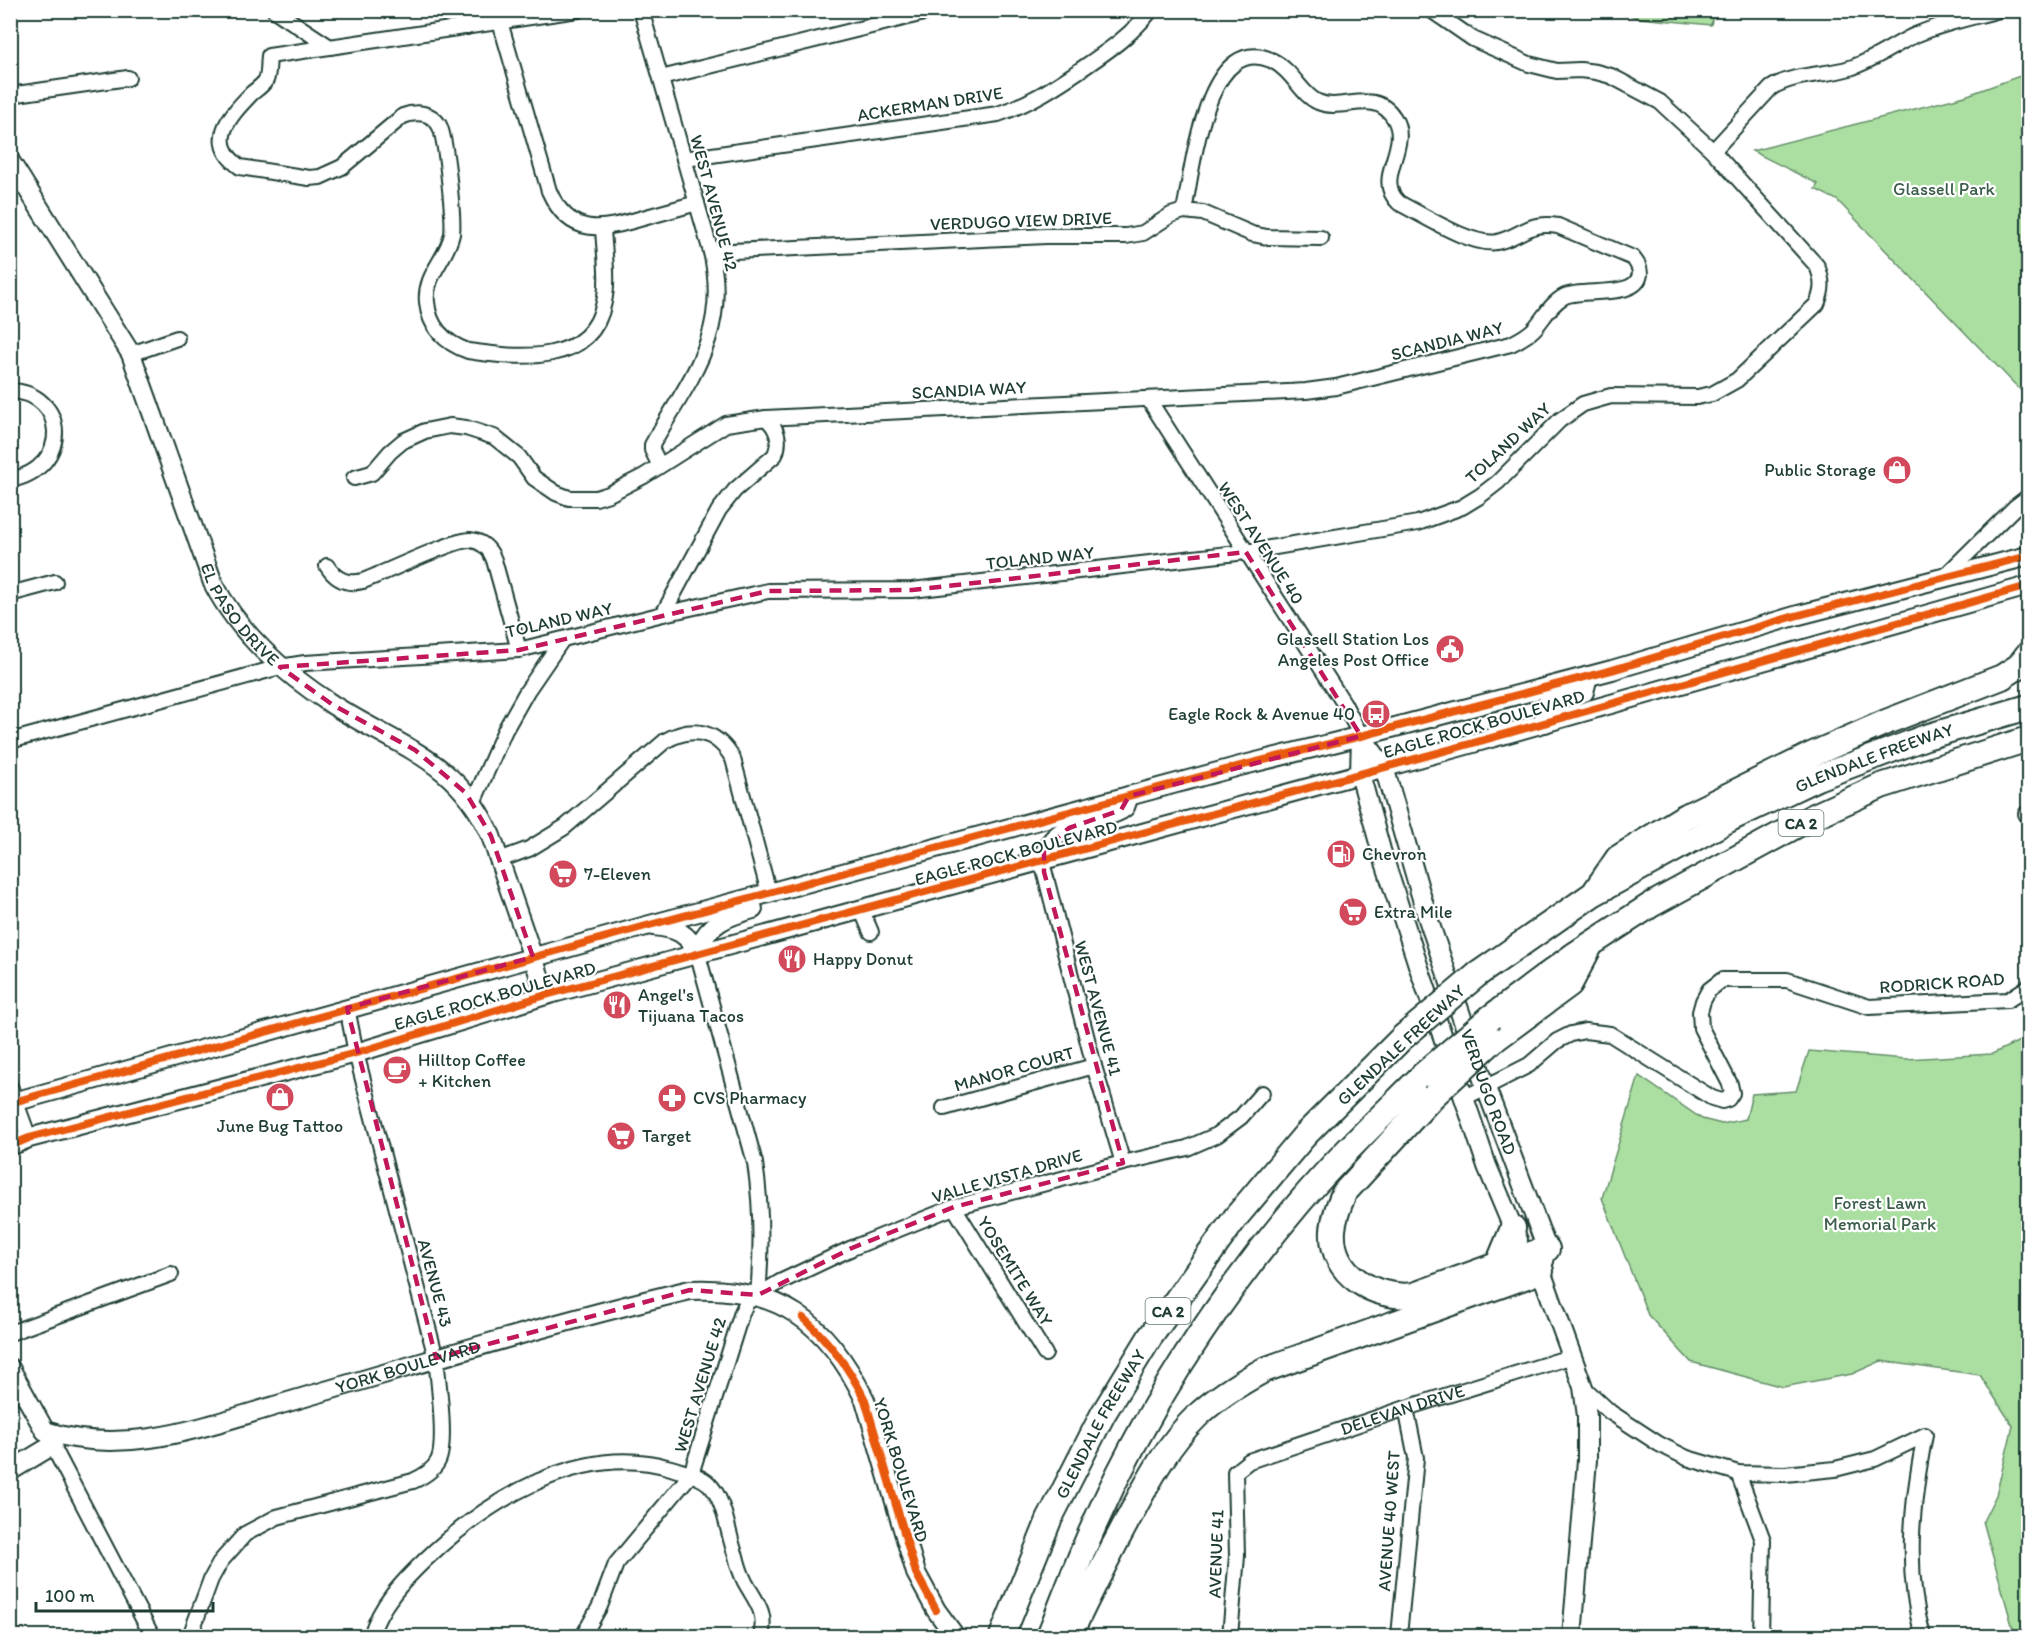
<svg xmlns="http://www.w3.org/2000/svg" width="2039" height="1647" font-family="Itim,sans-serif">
  <rect width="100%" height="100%" fill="#fff"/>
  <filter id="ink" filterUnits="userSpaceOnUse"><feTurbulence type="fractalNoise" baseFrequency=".0167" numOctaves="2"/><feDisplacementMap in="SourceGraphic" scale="12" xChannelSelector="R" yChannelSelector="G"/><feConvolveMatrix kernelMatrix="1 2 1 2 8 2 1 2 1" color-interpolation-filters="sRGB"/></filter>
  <g filter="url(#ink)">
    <!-- green -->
    <path fill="#abdfa1" stroke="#658e6a" stroke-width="1.5" d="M1617 11H1714L1711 25 1639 18Z
      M2028 73V398L1837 200 1815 189 1818 184 1752 151 1965 96Z
      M2028 1037V1636H2015L1983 1521 1996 1495 2013 1426 1980 1375 1881 1361 1852 1374 1783 1387 1691 1362 1648 1315 1602 1198 1639 1076 1702 1119 1722 1124 1746 1119 1752 1094 1796 1091 1809 1051 1906 1059 1992 1054Z"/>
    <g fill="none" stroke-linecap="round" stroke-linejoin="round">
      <!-- street casing -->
      <g stroke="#1f3d34" stroke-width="18">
        <g id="street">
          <path d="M274 10 330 47"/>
          <path d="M460 10 467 27"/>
          <path d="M578 10 269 56C268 63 269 74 266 80 263 85 256 90 252 93 230 116 205 141 240 167L309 178 320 177 342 167 403 116C416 111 431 112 439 125 446 137 454 219 452 234 447 259 424 275 427 302 429 327 445 343 468 351 517 358 592 367 604 302 609 279 604 252 603 228"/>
          <path d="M641 10 711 252C730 333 690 378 652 445V450L659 464"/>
          <path d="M500 22 549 191C570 238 602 230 643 218 661 213 679 208 697 203"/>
          <path d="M661 78 936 10"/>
          <path d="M10 95 128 78"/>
          <path d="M1713 151 1771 88C1794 73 1824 76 1850 68 1872 61 1891 47 1911 37 1939 24 1970 18 1999 10"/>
          <path d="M684 159 998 114C1029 104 1053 88 1080 70 1106 52 1131 36 1151 10"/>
          <path d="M711 252 1046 236H1126L1143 233 1171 215 1184 211 1203 213 1252 234 1267 237 1321 238"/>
          <path d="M131 354 177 338"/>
          <path d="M10 391C67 392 73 468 10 480"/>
          <path d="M1149 400 1343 702 1361 736"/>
          <path d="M354 478 372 473 390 452 403 441 425 431 450 426 466 428 494 437 519 457 534 478 556 493 569 498H596L609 494 644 476 726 424 766 418 1306 391 1336 387 1511 344C1519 340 1527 336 1534 329 1544 318 1551 303 1565 296 1584 288 1637 299 1640 274 1640 267 1637 263 1633 258L1558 226C1528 221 1522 236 1497 242 1472 247 1423 215 1399 203 1372 178 1412 147 1394 118 1375 87 1342 113 1318 102 1301 95 1293 70 1271 60 1205 32 1192 174 1184 211"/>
          <path d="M327 566C336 580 347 585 363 581 382 574 455 539 470 540 482 541 490 549 494 560L519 650"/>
          <path d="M1943 578 2015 507 2028 497"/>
          <path d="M10 594 55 582"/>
          <path d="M663 614 719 510 735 490 775 455C781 440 778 429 766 418"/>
          <path d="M10 741 280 667 305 663 519 650 663 614 768 591 912 590 1246 552 1418 523 1462 507 1480 496 1498 482 1560 420 1583 404 1611 396 1697 397 1712 394 1737 380 1817 304C1823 290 1823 280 1817 266L1713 151 1660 102 1611 76 1596 72 1580 70 1557 71 1529 64 1473 39 1431 10"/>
          <path d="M473 803 505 730 527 691 562 640"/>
          <path d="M2026 814H2028"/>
          <path d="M499 860 529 849 565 827 665 741C693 725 717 731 733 759L769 893"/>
          <path d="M1042 862 1094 1066 1123 1163"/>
          <path d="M862 911 871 932"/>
          <path d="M698 955 755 1163C762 1209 762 1249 758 1295"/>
          <path d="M10 1086 29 1138"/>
          <path d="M1464 1098 1529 1065 1557 1041 1571 1034 1585 1031 1610 1034 1712 1098 1722 1101 1728 1099 1732 1093 1730 1084 1701 1028 1700 1012 1703 1001 1709 990 1722 980H1787L1869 1007 2008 1000 2028 987"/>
          <path d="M944 1108 1094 1066"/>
          <path d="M954 1207 1045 1354"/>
          <path d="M10 1333 171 1274"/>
          <path d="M1583 1387 1610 1412 1659 1444 1687 1458 1738 1473 1785 1474 1835 1469 1875 1459 1925 1435C1912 1501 1904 1570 1923 1636"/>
          <path d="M49 1439 152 1636"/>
          <path d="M1738 1473 1763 1540 1761 1636"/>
          <path d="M190 1636 211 1579 221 1561 245 1534 277 1517 413 1481C422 1477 433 1471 438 1461 447 1444 438 1379 436 1358L356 1053 347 1008"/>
          <path d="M371 1636C380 1605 403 1581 426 1559 488 1500 582 1441 671 1468 683 1472 700 1475 709 1484 725 1499 728 1536 736 1556 738 1565 741 1574 745 1582 756 1602 767 1612 761 1636"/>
          <path d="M583 1636 600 1606 616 1564 691 1474 742 1312 747 1302 780 1282 852 1248 954 1207 1123 1163 1187 1148 1217 1135 1241 1117 1262 1093"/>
          <path id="s1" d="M1230 1636 1237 1556 1235 1472 1249 1461 1406 1408 1573 1356"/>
          <path d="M1399 1636 1416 1458 1406 1408"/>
        </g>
      </g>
      <!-- secondary casing -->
      <g stroke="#1f3d34" stroke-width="22">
        <g id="secondary">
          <path id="s2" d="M10 161 131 354 213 583C240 635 284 673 333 705 399 747 457 759 491 836L546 995"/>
          <path d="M1545 723 1544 707 1547 704 1584 692 1588 676"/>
          <path d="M1361 736 1360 774 1381 850 1419 968 1473 1124 1487 1166 1518 1240"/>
          <path id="s3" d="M1361 736 1384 767 1427 916 1486 1088 1547 1249 1544 1261"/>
          <path d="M1042 862C1051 820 1091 826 1121 810L1125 807 1129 796"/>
          <path d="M653 926C677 928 688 933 698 955"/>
          <path d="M698 955V948C710 922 728 916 753 909"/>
          <path d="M10 1103 646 926 1240 766 1361 736 1612 670 1795 616 2028 556"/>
          <path d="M10 1146 29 1138 356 1053 546 995 1459 747 2028 586"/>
          <path d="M1532 1263 1541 1271 1583 1387 1587 1416V1460L1572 1636"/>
          <path id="s4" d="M10 1368 45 1431C122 1456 197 1429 271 1407 319 1393 366 1379 414 1365 505 1338 597 1312 690 1290 778 1286 827 1321 865 1400L916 1573 936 1610 955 1636"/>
          <path d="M10 1471 53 1445"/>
        </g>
      </g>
      <!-- highway casing -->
      <g stroke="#1f3d34" stroke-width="28">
        <g id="highway">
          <path d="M1596 890 1618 858 1684 817 1811 755 1886 722 2002 677 2019 666 2028 654"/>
          <path id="s5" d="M1478 974 1593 894 1732 818 1817 778 1926 737 2028 707"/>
          <path d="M1491 1017 1574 955 1651 905 1812 817 1881 786 2028 739"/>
          <path d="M1494 1040 1570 984 1589 948"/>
          <path d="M1433 1096 1344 1193C1339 1205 1334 1217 1333 1230 1330 1274 1375 1300 1414 1295L1505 1262 1547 1249"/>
          <path d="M1498 1264 1513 1228"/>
          <path id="s6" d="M1002 1636 1049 1520 1103 1414 1150 1337 1236 1217 1305 1135 1403 1037"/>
          <path d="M1049 1636C1062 1604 1074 1571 1088 1539 1140 1418 1215 1302 1300 1202 1339 1156 1382 1116 1424 1074"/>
          <path d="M1069 1636C1089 1594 1110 1552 1133 1510 1151 1476 1169 1443 1197 1416 1217 1397 1240 1383 1264 1370L1541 1271"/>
        </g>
      </g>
      <!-- street -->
      <use href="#street" stroke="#fff" stroke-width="14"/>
      <!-- secondary -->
      <use href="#secondary" stroke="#fff" stroke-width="18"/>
      <!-- highway -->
      <use href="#highway" stroke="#fff" stroke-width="24"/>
      <!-- highway-bridge casing -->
      <g stroke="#1f3d34" stroke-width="28" stroke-linecap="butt">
        <path id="highway-bridge" d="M1403 1037 1478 974
          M1424 1074 1491 1017
          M1433 1096 1494 1040"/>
      </g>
      <!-- highway-bridge -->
      <use href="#highway-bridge" stroke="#fff" stroke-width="24"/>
      <!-- cycleway casing -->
      <g stroke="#fff" stroke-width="11">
        <path id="cycleway" d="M10 1103 646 926 1240 766 1361 736 1612 670 1795 616 2028 556
          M10 1146 29 1138 356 1053 546 995 1459 747 2028 586
          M803 1318C830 1342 849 1367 865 1400L916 1573 936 1610"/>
      </g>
      <!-- cycleway -->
      <use href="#cycleway" stroke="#e8590c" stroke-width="8"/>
    </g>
  </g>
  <!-- marked area -->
  <path fill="none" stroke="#c2185b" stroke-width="4.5" stroke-dasharray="12 8" stroke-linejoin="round" d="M1246 552 1361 736 1129 796 1121 810 1069 828 1044 849V872L1123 1163 954 1207 852 1248 758 1295 690 1290 436 1358 347 1008 533 957 491 836 466 793 415 750 333 705 280 667 519 650 768 591 912 590Z"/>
  <!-- icons -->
  <defs>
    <g id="shop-disc" transform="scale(1.5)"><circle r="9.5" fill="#d1495b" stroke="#fff"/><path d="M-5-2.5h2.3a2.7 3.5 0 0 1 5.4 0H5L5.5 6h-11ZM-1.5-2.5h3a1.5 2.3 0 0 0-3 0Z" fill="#fff"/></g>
    <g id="civic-disc" transform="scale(1.5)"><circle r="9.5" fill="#d1495b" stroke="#fff"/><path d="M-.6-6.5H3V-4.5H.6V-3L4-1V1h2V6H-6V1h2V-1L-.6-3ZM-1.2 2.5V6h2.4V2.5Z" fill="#fff"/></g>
    <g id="bus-disc" transform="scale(1.5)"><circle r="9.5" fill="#d1495b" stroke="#fff"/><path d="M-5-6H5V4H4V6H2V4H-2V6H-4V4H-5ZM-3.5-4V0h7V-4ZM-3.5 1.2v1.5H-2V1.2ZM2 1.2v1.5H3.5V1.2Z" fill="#fff"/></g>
    <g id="fuel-disc" transform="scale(1.5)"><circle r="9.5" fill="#d1495b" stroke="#fff"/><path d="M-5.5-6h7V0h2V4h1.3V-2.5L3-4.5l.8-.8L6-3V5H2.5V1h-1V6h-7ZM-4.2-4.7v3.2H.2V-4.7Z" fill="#fff"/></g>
    <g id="supermarket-disc" transform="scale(1.5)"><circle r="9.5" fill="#d1495b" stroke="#fff"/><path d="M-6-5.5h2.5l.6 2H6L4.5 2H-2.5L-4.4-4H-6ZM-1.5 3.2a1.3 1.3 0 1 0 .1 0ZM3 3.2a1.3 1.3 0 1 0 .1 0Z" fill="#fff"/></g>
    <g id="restaurant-disc" transform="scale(1.5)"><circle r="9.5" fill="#d1495b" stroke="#fff"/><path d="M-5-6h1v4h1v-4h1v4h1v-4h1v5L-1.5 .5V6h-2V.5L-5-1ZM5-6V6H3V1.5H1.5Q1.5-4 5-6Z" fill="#fff"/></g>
    <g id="cafe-disc" transform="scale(1.5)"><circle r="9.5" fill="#d1495b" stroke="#fff"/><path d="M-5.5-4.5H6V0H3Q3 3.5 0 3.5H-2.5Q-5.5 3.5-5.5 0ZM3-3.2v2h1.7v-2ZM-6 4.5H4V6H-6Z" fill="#fff"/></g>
    <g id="pharmacy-disc" transform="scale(1.5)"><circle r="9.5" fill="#d1495b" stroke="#fff"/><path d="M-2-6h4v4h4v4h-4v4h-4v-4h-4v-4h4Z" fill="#fff"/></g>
  </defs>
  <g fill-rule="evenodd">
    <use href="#shop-disc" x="1897" y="470"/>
    <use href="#civic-disc" x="1450" y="649"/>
    <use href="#bus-disc" x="1376" y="714"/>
    <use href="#fuel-disc" x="1341" y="854"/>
    <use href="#supermarket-disc" x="563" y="874"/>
    <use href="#supermarket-disc" x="1353" y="912"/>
    <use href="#restaurant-disc" x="792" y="959"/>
    <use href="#restaurant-disc" x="617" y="1005"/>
    <use href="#cafe-disc" x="397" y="1070"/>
    <use href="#shop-disc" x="280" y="1097"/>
    <use href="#pharmacy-disc" x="672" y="1098"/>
    <use href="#supermarket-disc" x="621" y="1136"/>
  </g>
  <g text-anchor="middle" stroke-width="4.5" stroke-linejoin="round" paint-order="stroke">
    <!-- shield labels -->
    <g fill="#fff" stroke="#627771" stroke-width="1.5">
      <rect x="1778.5" y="810" width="45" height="26" rx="4.5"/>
      <rect x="1145.5" y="1298" width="45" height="26" rx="4.5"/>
    </g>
    <g font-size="16" font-weight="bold" fill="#1f3d34">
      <text x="1801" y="829">CA 2</text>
      <text x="1168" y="1317">CA 2</text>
    </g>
    <!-- street labels -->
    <g font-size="18" fill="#1f3d34" stroke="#fff">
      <text transform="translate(930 104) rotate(-9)" y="6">ACKERMAN DRIVE</text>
      <text transform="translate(714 203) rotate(75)" y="6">WEST AVENUE 42</text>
      <text transform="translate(1021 221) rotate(-2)" y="6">VERDUGO VIEW DRIVE</text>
      <text transform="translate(1447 341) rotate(-14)" y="6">SCANDIA WAY</text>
      <text transform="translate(969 390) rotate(-3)" y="6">SCANDIA WAY</text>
      <text transform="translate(1508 443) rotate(-43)" y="6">TOLAND WAY</text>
      <text transform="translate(1261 543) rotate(57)" y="6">WEST AVENUE 40</text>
      <text transform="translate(1040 558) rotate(-6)" y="6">TOLAND WAY</text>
      <text dy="6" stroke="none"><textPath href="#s2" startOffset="512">EL PASO DRIVE</textPath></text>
      <text transform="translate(559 620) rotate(-13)" y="6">TOLAND WAY</text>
      <text transform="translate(1484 724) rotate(-16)" y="6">EAGLE ROCK BOULEVARD</text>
      <text dy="6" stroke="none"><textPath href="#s5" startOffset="453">GLENDALE FREEWAY</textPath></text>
      <text transform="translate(1016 853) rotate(-15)" y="6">EAGLE ROCK BOULEVARD</text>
      <text transform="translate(1942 983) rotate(-4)" y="6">RODRICK ROAD</text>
      <text transform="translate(495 996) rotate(-16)" y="6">EAGLE ROCK BOULEVARD</text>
      <text transform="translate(1098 1008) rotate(75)" y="6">WEST AVENUE 41</text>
      <text transform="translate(1401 1045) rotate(-43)" y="6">GLENDALE FREEWAY</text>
      <text transform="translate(1014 1069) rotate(-16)" y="6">MANOR COURT</text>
      <text dy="6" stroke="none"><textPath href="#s3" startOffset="380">VERDUGO ROAD</textPath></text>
      <text transform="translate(1007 1176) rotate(-16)" y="6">VALLE VISTA DRIVE</text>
      <text transform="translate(1015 1271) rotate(58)" y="6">YOSEMITE WAY</text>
      <text transform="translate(435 1283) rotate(75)" y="6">AVENUE 43</text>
      <text dy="6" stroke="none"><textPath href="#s4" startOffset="446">YORK BOULEVARD</textPath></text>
      <text transform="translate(700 1385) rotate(-73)" y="6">WEST AVENUE 42</text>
      <text dy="6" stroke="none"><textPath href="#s1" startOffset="344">DELEVAN DRIVE</textPath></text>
      <text dy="6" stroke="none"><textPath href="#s6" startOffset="234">GLENDALE FREEWAY</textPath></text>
      <text transform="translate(901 1470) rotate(73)" y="6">YORK BOULEVARD</text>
      <text transform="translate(1389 1521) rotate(-86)" y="6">AVENUE 40 WEST</text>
      <text transform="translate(1216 1554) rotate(-88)" y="6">AVENUE 41</text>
    </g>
    <!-- park labels -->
    <g font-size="18" fill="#3b5d4a" stroke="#fff">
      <text x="1944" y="195">Glassell Park</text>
      <text x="1880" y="1209">Forest Lawn<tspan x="1880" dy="21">Memorial Park</tspan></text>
    </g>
    <!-- poi labels -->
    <g font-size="18" fill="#1f3d34" stroke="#fff" text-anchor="start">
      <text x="1876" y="476" text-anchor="end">Public Storage</text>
      <text x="1429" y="645" text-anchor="end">Glassell Station Los<tspan x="1429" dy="21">Angeles Post Office</tspan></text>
      <text x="1355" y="720" text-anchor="end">Eagle Rock &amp; Avenue 40</text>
      <text x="1362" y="860">Chevron</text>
      <text x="584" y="880">7-Eleven</text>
      <text x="1374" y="918">Extra Mile</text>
      <text x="813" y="965">Happy Donut</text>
      <text x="638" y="1001">Angel's<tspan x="638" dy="21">Tijuana Tacos</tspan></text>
      <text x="418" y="1066">Hilltop Coffee<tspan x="418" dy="21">+ Kitchen</tspan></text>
      <text x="693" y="1104">CVS Pharmacy</text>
      <text x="280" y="1132" text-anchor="middle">June Bug Tattoo</text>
      <text x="642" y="1142">Target</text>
    </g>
  </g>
  <!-- margin -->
  <rect width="2039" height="1647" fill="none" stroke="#fff" stroke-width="36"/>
  <rect x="18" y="18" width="2003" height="1611" fill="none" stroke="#1f3d34" stroke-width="2" filter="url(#ink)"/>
  <!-- scale -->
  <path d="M36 1602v9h177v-9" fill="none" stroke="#1f3d34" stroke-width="3"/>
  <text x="45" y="1602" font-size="18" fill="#1f3d34" stroke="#ffffff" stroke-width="4.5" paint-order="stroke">100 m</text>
</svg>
